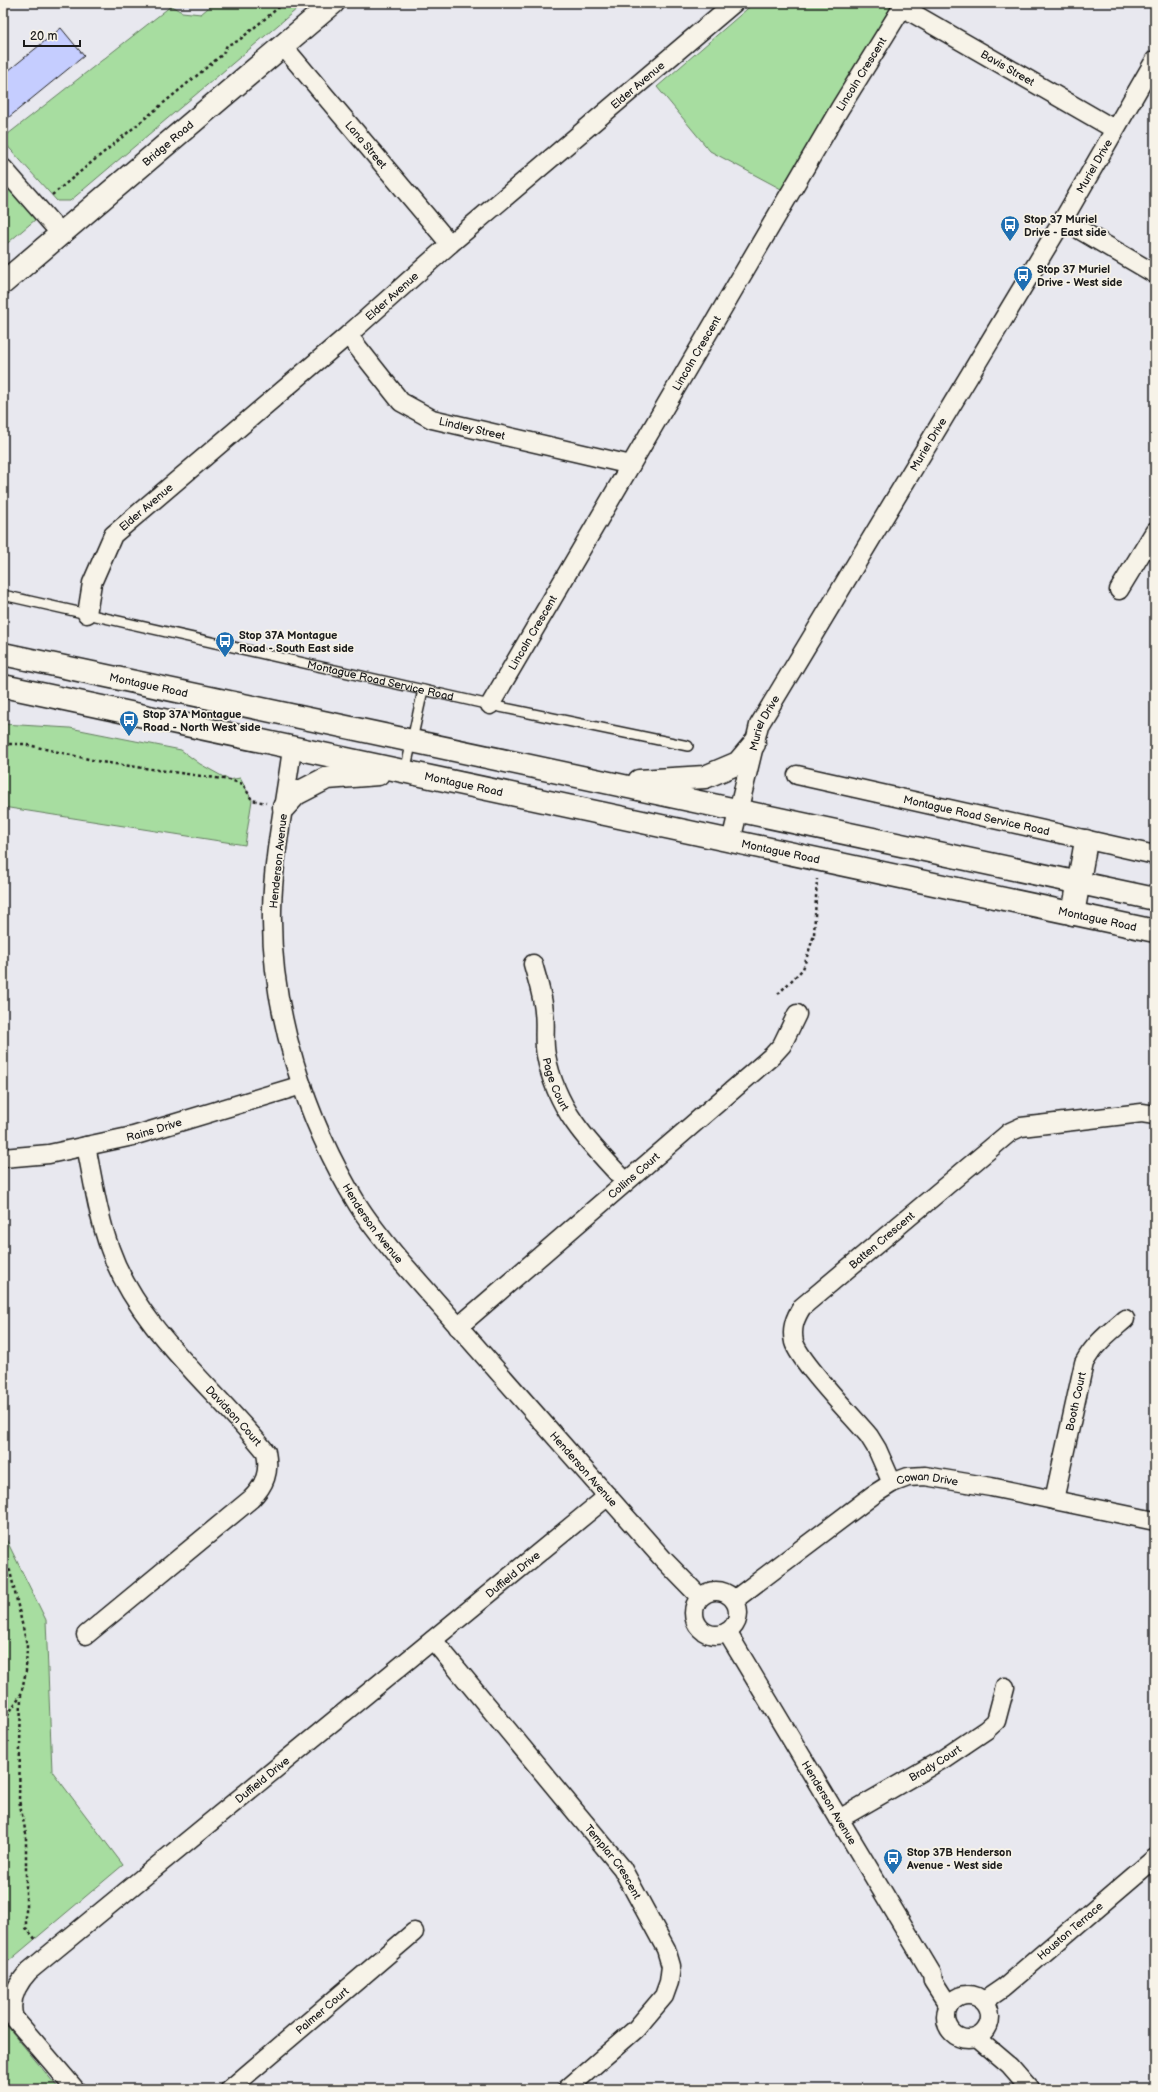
<svg xmlns="http://www.w3.org/2000/svg" width="1158" height="2092" font-family="'Balsamiq Sans',sans-serif">
  <rect width="100%" height="100%" fill="#e8e8ef"/>
  <filter id="ink" filterUnits="userSpaceOnUse"><feTurbulence type="fractalNoise" baseFrequency=".025" numOctaves="2"/><feDisplacementMap in="SourceGraphic" scale="8" xChannelSelector="R" yChannelSelector="G"/><feConvolveMatrix kernelMatrix="1 2 1 2 8 2 1 2 1" color-interpolation-filters="sRGB"/></filter>
  <g filter="url(#ink)">
    <!-- green -->
    <path fill="#a7dda0" stroke="#627c5e" d="M214 3H304L70 201H57L3 141V138L171 6 182 12 201 14Z
      M754 3H893L783 190 710 151 657 87Z
      M3 179 36 219 3 247Z
      M3 724 70 728 181 750 200 764 229 780 240 778 252 800 245 845 3 807Z
      M3 1533 46 1620 52 1771 123 1865 3 1966Z
      M3 2021 59 2089H3Z"/>
    <!-- building -->
    <path fill="#c5cdff" stroke="#1c1c1c" d="M61 28 84 56 3 122V75Z"/>
    <g fill="none" stroke-linecap="round" stroke-linejoin="round">
      <!-- lane casing -->
      <g stroke="#1c1c1c" stroke-width="12">
        <g id="lane">
          <path id="s1" d="M3 595 490 705 688 746"/>
          <path d="M405 772 423 690"/>
        </g>
      </g>
      <!-- street casing -->
      <g stroke="#1c1c1c" stroke-width="21">
        <g id="street">
          <path id="s2" d="M902 7 1114 129"/>
          <path id="s3" d="M283 46 450 244"/>
          <path d="M3 168 61 234"/>
          <path d="M1063 220 1155 274"/>
          <path id="s4" d="M348 335 401 402 432 419 631 465"/>
          <path d="M1119 590 1155 531"/>
          <path id="s5" d="M87 614 92 583 113 535 348 335 450 244 734 3"/>
          <path id="s6" d="M490 705 840 108 905 3"/>
          <path id="s7" d="M292 749C285 802 273 856 272 910 270 1010 306 1121 358 1205 370 1224 384 1241 398 1258L663 1559 700 1597"/>
          <path id="s8" d="M797 775 1155 855"/>
          <path id="s9" d="M731 841 759 725 1063 220 1155 60"/>
          <path id="s10" d="M533 964C537 979 543 996 544 1012 546 1026 543 1040 546 1055 556 1110 589 1143 626 1182"/>
          <path id="s11" d="M86 1146C93 1180 98 1216 110 1249 138 1329 214 1387 266 1452 270 1472 265 1485 251 1499L86 1635"/>
          <path id="s12" d="M3 1158 49 1154 133 1136 302 1085"/>
          <path id="s13" d="M458 1327 772 1056 782 1045 797 1014"/>
          <path id="s14" d="M892 1483 877 1449 869 1436C853 1417 799 1361 794 1342 791 1328 795 1318 802 1307L1010 1132 1021 1127 1142 1113 1155 1115"/>
          <path id="s15" d="M1054 1500 1084 1363C1094 1344 1109 1333 1125 1319"/>
          <circle cx="716" cy="1613" r="22"/>
          <path id="s16" d="M734 1600 873 1495 892 1483 908 1477 925 1476 991 1487 1155 1521"/>
          <path id="s17" d="M727 1632 932 1974 933 1981 949 2006"/>
          <path id="s18" d="M433 1640 622 1868 666 1949 671 1966 669 1982 664 1996 636 2029 567 2089"/>
          <path id="s19" d="M839 1819 943 1759 986 1730 996 1721 1005 1687"/>
          <circle cx="968" cy="2017" r="22"/>
          <path id="s20" d="M984 2001 1003 1988 1155 1858"/>
          <path d="M977 2038 1010 2066 1030 2089"/>
          <path id="s21" d="M75 2089 14 2018C8 2000 17 1984 29 1971L608 1496"/>
          <path id="s22" d="M230 2089 414 1932"/>
        </g>
      </g>
      <!-- secondary casing -->
      <g stroke="#1c1c1c" stroke-width="25">
        <g id="secondary">
          <path id="s23" d="M3 283 333 3"/>
          <path id="s24" d="M3 654 1155 899"/>
          <path id="s25" d="M3 686 1155 931"/>
          <path d="M639 781 705 777 738 763 754 744"/>
          <path d="M284 807 296 794 327 778 378 774"/>
          <path d="M1073 914 1086 841"/>
        </g>
      </g>
      <!-- path -->
      <path stroke="#1c1c1c" stroke-width="2.5" stroke-dasharray="3 3" stroke-linecap="butt" d="M52 195 223 54 227 45 238 41 284 3
        M3 744H24L101 762 230 780 243 784 252 800 266 803
        M778 994 803 969 814 935 817 879
        M3 1559 10 1571 27 1645 26 1671 21 1694 3 1723
        M21 1694 19 1800 26 1834V1928L37 1941"/>
      <!-- lane -->
      <use href="#lane" stroke="#f7f3e8" stroke-width="9"/>
      <!-- street -->
      <use href="#street" stroke="#f7f3e8" stroke-width="18"/>
      <!-- secondary -->
      <use href="#secondary" stroke="#f7f3e8" stroke-width="22"/>
    </g>
  </g>
  <!-- icons -->
  <defs>
    <g id="bus-pin" transform="scale(1)"><path d="M0 17L-7.5 6A9.5 9.5 0 1 1 7.5 6Z" fill="#1f6fb2" stroke="#f7f3e8"/><path d="M-5-6H5V4H4V6H2V4H-2V6H-4V4H-5ZM-3.5-4V0h7V-4ZM-3.5 1.2v1.5H-2V1.2ZM2 1.2v1.5H3.5V1.2Z" fill="#fff"/></g>
  </defs>
  <g fill-rule="evenodd">
    <use href="#bus-pin" x="1010" y="225"/>
    <use href="#bus-pin" x="1023" y="275"/>
    <use href="#bus-pin" x="225" y="641"/>
    <use href="#bus-pin" x="129" y="720"/>
    <use href="#bus-pin" x="893" y="1858"/>
  </g>
  <g text-anchor="middle" stroke-width="3.5" stroke-linejoin="round" paint-order="stroke">
    <!-- street labels -->
    <g font-size="11" fill="#1c1c1c" stroke="#f7f3e8">
      <text dy="4" stroke="none"><textPath href="#s2" startOffset="122">Bavis Street</textPath></text>
      <text dy="4" stroke="none"><textPath href="#s6" startOffset="732">Lincoln Crescent</textPath></text>
      <text dy="4" stroke="none"><textPath href="#s5" startOffset="775">Elder Avenue</textPath></text>
      <text dy="4" stroke="none"><textPath href="#s23" startOffset="216">Bridge Road</textPath></text>
      <text dy="4" stroke="none"><textPath href="#s3" startOffset="129">Lana Street</textPath></text>
      <text dy="4" stroke="none"><textPath href="#s9" startOffset="771">Muriel Drive</textPath></text>
      <text dy="4" stroke="none"><textPath href="#s5" startOffset="451">Elder Avenue</textPath></text>
      <text dy="4" stroke="none"><textPath href="#s6" startOffset="408">Lincoln Crescent</textPath></text>
      <text dy="4" stroke="none"><textPath href="#s4" startOffset="162">Lindley Street</textPath></text>
      <text dy="4" stroke="none"><textPath href="#s9" startOffset="447">Muriel Drive</textPath></text>
      <text dy="4" stroke="none"><textPath href="#s5" startOffset="127">Elder Avenue</textPath></text>
      <text dy="4" stroke="none"><textPath href="#s6" startOffset="84">Lincoln Crescent</textPath></text>
      <text dy="4" stroke="none"><textPath href="#s1" startOffset="387">Montague Road Service Road</textPath></text>
      <text dy="4" stroke="none"><textPath href="#s24" startOffset="149">Montague Road</textPath></text>
      <text dy="4" stroke="none"><textPath href="#s9" startOffset="123">Muriel Drive</textPath></text>
      <text dy="4" stroke="none"><textPath href="#s25" startOffset="471">Montague Road</textPath></text>
      <text dy="4" stroke="none"><textPath href="#s8" startOffset="184">Montague Road Service Road</textPath></text>
      <text dy="4" stroke="none"><textPath href="#s25" startOffset="795">Montague Road</textPath></text>
      <text transform="translate(278 861) rotate(-84)" y="4">Henderson Avenue</text>
      <text dy="4" stroke="none"><textPath href="#s25" startOffset="1119">Montague Road</textPath></text>
      <text dy="4" stroke="none"><textPath href="#s10" startOffset="123">Page Court</textPath></text>
      <text dy="4" stroke="none"><textPath href="#s12" startOffset="154">Rains Drive</textPath></text>
      <text dy="4" stroke="none"><textPath href="#s13" startOffset="232">Collins Court</textPath></text>
      <text dy="4" stroke="none"><textPath href="#s7" startOffset="497">Henderson Avenue</textPath></text>
      <text dy="4" stroke="none"><textPath href="#s14" startOffset="314">Batten Crescent</textPath></text>
      <text dy="4" stroke="none"><textPath href="#s15" startOffset="101">Booth Court</textPath></text>
      <text dy="4" stroke="none"><textPath href="#s11" startOffset="315">Davidson Court</textPath></text>
      <text dy="4" stroke="none"><textPath href="#s7" startOffset="821">Henderson Avenue</textPath></text>
      <text dy="4" stroke="none"><textPath href="#s16" startOffset="233">Cowan Drive</textPath></text>
      <text dy="4" stroke="none"><textPath href="#s21" startOffset="771">Duffield Drive</textPath></text>
      <text dy="4" stroke="none"><textPath href="#s19" startOffset="111">Brady Court</textPath></text>
      <text dy="4" stroke="none"><textPath href="#s21" startOffset="447">Duffield Drive</textPath></text>
      <text dy="4" stroke="none"><textPath href="#s17" startOffset="199">Henderson Avenue</textPath></text>
      <text dy="4" stroke="none"><textPath href="#s18" startOffset="286">Templar Crescent</textPath></text>
      <text dy="4" stroke="none"><textPath href="#s20" startOffset="111">Houston Terrace</textPath></text>
      <text dy="4" stroke="none"><textPath href="#s22" startOffset="121">Palmer Court</textPath></text>
    </g>
    <!-- poi labels -->
    <g font-size="11" font-weight="bold" fill="#1c1c1c" stroke="#f7f3e8" text-anchor="start">
      <text x="1024" y="223">Stop 37 Muriel<tspan x="1024" dy="13">Drive - East side</tspan></text>
      <text x="1037" y="273">Stop 37 Muriel<tspan x="1037" dy="13">Drive - West side</tspan></text>
      <text x="239" y="639">Stop 37A Montague<tspan x="239" dy="13">Road - South East side</tspan></text>
      <text x="143" y="718">Stop 37A Montague<tspan x="143" dy="13">Road - North West side</tspan></text>
      <text x="907" y="1856">Stop 37B Henderson<tspan x="907" dy="13">Avenue - West side</tspan></text>
    </g>
  </g>
  <!-- margin -->
  <rect width="1158" height="2092" fill="none" stroke="#f7f3e8" stroke-width="16"/>
  <rect x="8" y="8" width="1142" height="2076" fill="none" stroke="#1c1c1c" stroke-width="1.5" filter="url(#ink)"/>
  <!-- scale -->
  <path d="M24 40v6h56v-6" fill="none" stroke="#1c1c1c" stroke-width="2"/>
  <text x="30" y="40" font-size="12" fill="#1c1c1c" stroke="#f7f3e8" stroke-width="3" paint-order="stroke">20 m</text>
</svg>
